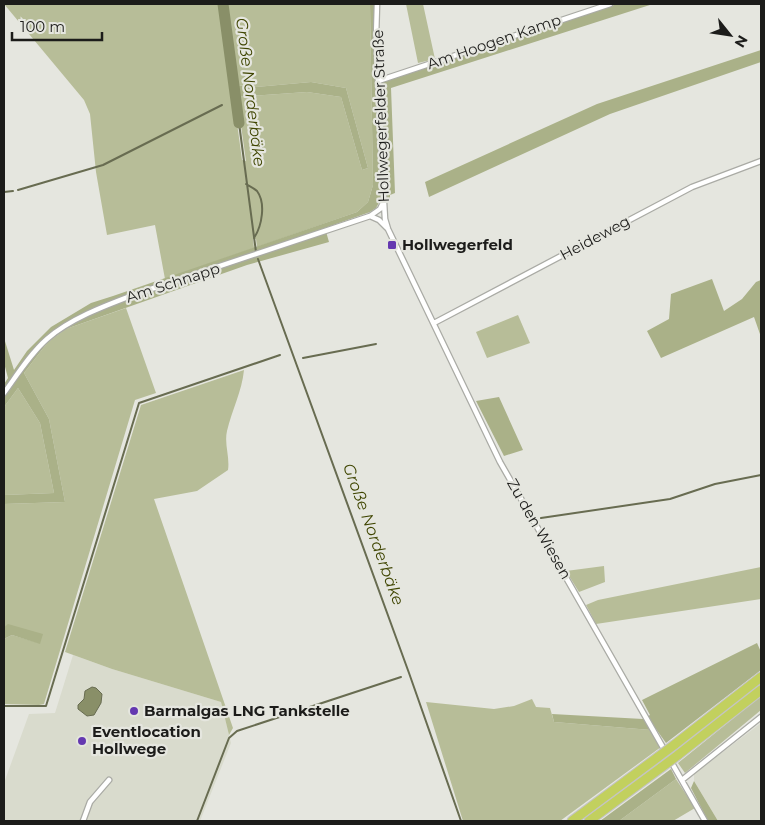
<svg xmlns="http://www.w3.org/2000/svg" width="765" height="825" font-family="Montserrat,sans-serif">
  <rect width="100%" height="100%" fill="#e5e6df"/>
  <!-- built -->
  <path fill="#d9dbcd" d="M73 655 112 669 221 702 231 743 200 821H4V783L29 714 55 713Z
    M761 723V821H718L694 781V774Z"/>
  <!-- green -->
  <path fill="#b7bd98" d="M4 4H221L242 160 246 161 237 97 307 92 341 97 362 170 368 168 346 88 311 82 256 87 235 85 224 4H370L373 185 368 202 357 212 257 247 256 239H253L254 248 165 279 155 225 107 235 96 172 90 114 84 100Z
    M406 4H423L435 59 418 63Z
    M126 308 156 393 135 400 44 704 39 705 4 704V639L12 635 39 643 8 625 4 627V504L65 502 49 419 24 373 48 342 66 329Z
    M518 315 530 343 487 358 476 332Z
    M244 370C242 391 232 410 227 431 224 444 230 457 228 470L197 491 154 499 233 728 229 735 221 702 112 669 65 652 141 405Z
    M18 388 40 423 54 493 4 495V407Z
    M604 566 605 582 579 592 566 571Z
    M761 567V599L596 624 586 605 598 600Z
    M761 696V710L685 773 678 763Z
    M532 699 536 707 550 708 554 722 651 730 661 747 560 821H463L426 702 494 709 514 706Z
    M676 779 695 808 673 821H619Z"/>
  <!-- forest -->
  <path fill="#aab188" d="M370 4H375L374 37 377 87 380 83 617 4H653L391 88 395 193 390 195V198L381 199 376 208 370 212 325 228 329 242 247 265 66 329 48 342 24 373 49 419 65 502 4 504V495L54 493 40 423 18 388 4 407V384L8 378 4 363V338L14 370 27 351 51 327 91 303 113 296 357 212 368 202 373 185Z
    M761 50V62L610 114 429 197 425 182 597 104Z
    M311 82 346 88 368 168 362 170 341 97 307 92 237 97 235 85 256 87Z
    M712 279 724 311 742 299 756 282 761 280V337L754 317 661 358 647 331 669 319 671 294Z
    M499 397 523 450 504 456 476 401Z
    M8 624 43 634 40 644 12 635 4 639V627Z
    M757 643 761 652V670L666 743 656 729 651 730 554 722 552 714 643 719 650 715 642 700Z
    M671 769 676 779 619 821H600Z
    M694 781 718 821H708L691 788Z"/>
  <!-- water -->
  <path fill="#898f68" stroke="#686c51" d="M92 687 96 688 102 694 101 703 94 715 87 716 78 709V705L84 699 85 691Z"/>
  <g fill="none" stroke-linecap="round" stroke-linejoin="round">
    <!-- stream -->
    <path stroke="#686c51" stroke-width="2" d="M239 123 256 252
      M246 184C249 186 254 188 257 191 266 203 262 226 254 238
      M18 190 103 165 222 105
      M4 192 13 191
      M258 259 409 673 461 821
      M303 358 376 344
      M541 518 670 499 715 484 761 475
      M4 706H46L139 403 280 355
      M197 821 229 738 237 731 401 677"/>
    <!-- river -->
    <path stroke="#898f68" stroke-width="11" d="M223 4 239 123"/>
    <!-- minor casing -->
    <g stroke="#aaaba5" stroke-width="7">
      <path id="minor" d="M377 4 376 37 384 202 385 219 388 229 500 462 705 821
        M378 81 610 4
        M370 216 379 220 387 228
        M434 323 692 187 761 161
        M4 393C17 375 30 354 47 339 71 318 107 305 136 294L370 216 380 209 383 203
        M682 780 761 717
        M83 821 90 802 109 780"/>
    </g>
    <!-- motorway casing -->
    <g stroke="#c4c4c3" stroke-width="11">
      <path id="motorway" d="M674 745 761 677
        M678 755 761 690
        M572 821 658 757
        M589 821 662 767"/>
    </g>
    <!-- minor -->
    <use href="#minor" stroke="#fff" stroke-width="4.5"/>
    <!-- motorway -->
    <use href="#motorway" stroke="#c2d05e" stroke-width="9"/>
    <!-- motorway-bridge casing -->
    <g stroke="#c4c4c3" stroke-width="11" stroke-linecap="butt">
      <path id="motorway-bridge" d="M658 757 674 745
        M662 767 678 755"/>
    </g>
    <!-- motorway-bridge -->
    <use href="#motorway-bridge" stroke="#c2d05e" stroke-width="9"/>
  </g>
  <!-- markers -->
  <g fill="#6438b0" stroke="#e5e6df" stroke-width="2">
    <rect x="387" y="240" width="10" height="10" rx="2.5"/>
    <circle cx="134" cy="711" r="5"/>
    <circle cx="82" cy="741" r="5"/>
  </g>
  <g text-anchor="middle" stroke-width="4.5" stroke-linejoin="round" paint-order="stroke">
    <!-- street labels -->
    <g font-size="15" fill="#1c1c1a" stroke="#e5e6df">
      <text transform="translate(494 42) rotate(-19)" y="5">Am Hoogen Kamp</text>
      <text transform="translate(381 116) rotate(-92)" y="5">Hollwegerfelder Straße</text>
      <text transform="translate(595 238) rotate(-28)" y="5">Heideweg</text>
      <text transform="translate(173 283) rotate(-18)" y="5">Am Schnapp</text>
      <text transform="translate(539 529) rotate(60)" y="5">Zu den Wiesen</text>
    </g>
    <!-- poi labels -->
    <g font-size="15" font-weight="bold" fill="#1c1c1a" stroke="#e5e6df" text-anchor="start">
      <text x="402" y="250">Hollwegerfeld</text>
      <text x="144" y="716">Barmalgas LNG Tankstelle</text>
      <text x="92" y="737">Eventlocation<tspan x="92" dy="17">Hollwege</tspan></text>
    </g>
    <!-- water labels -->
    <g font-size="16" font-style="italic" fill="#3f4500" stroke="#e5e6df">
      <text transform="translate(251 92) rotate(83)" y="6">Große Norderbäke</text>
      <text transform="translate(374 534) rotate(70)" y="6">Große Norderbäke</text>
    </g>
  </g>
  <!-- border -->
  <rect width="765" height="825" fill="none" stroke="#1c1c1a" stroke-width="10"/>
  <!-- north arrow -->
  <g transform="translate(730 35) rotate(120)" stroke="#e5e6df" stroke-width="4" paint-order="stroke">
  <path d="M0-4L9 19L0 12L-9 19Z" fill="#1c1c1a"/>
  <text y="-8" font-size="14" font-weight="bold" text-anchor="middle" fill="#1c1c1a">N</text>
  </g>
  <!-- scale -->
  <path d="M12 32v8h90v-8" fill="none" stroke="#1c1c1a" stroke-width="2.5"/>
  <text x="20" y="32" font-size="15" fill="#1c1c1a" stroke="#e5e6df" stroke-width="4" paint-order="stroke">100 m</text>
</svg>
